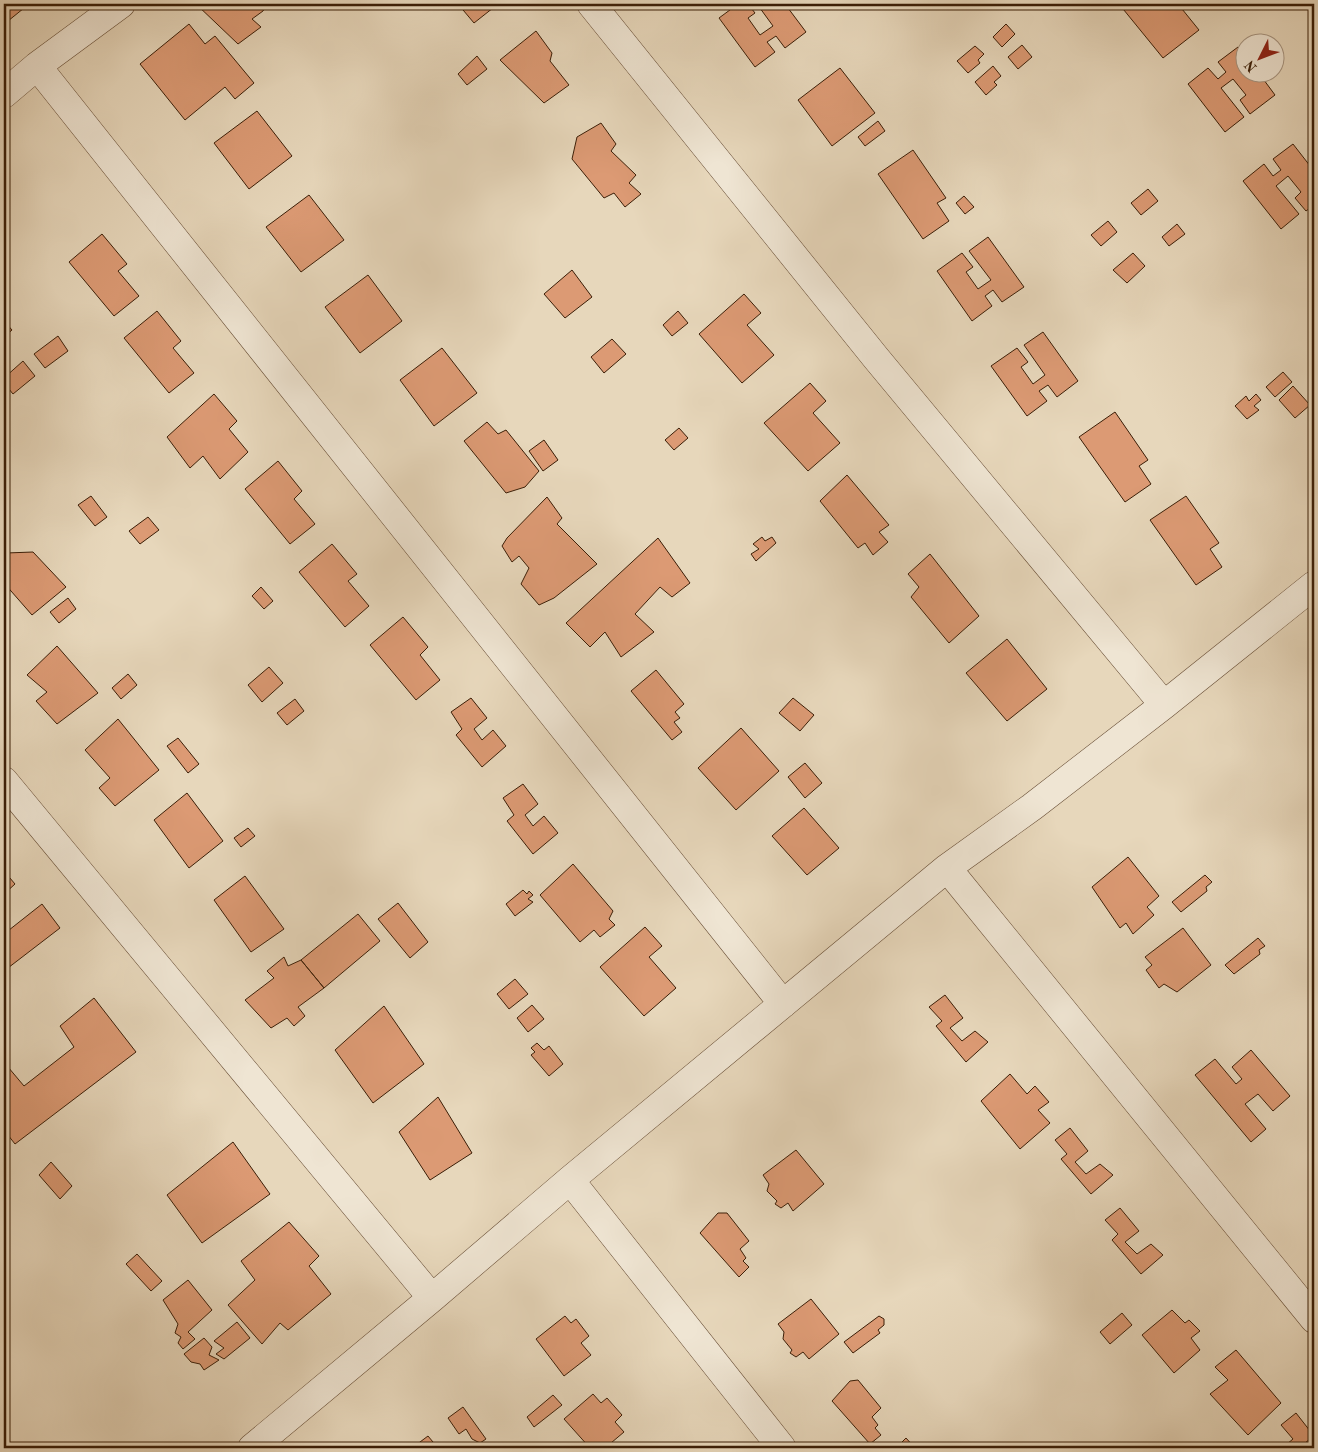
<svg xmlns="http://www.w3.org/2000/svg" width="1318" height="1452" font-family="'Old Standard TT',serif">
  <rect width="100%" height="100%" fill="#e7d7bb"/>
  <filter id="stains"><feTurbulence type="fractalNoise" baseFrequency=".004" numOctaves="4"/><feColorMatrix values="0 0 0 0 .2 0 0 0 0 .09 0 0 0 0 .02 0 0 0 .5 -.17"/></filter>
  <radialGradient id="worn" r=".72"><stop offset=".6" stop-color="#630" stop-opacity="0"/><stop offset="1" stop-color="#630" stop-opacity=".3"/></radialGradient>
  <!-- building -->
  <path fill="#dc9a74" stroke="#3b1e07" d="M4 4H29L8 21 4 17Z
    M196 4H267L263 11 252 19 261 27 238 44Z
    M458 4H498L474 23Z
    M738 4H748L755 13 748 18 760 35 773 26 757 4H785L806 32 785 48 776 36 767 42 775 52 755 67 719 18Z
    M1119 4H1178L1199 30 1163 58Z
    M189 24 205 44 215 36 254 83 235 99 225 87 185 120 140 64Z
    M1006 24 1015 34 1002 47 993 37Z
    M536 31 552 53 550 61 569 85 544 103 500 60Z
    M1022 45 1032 57 1018 69 1008 57Z
    M975 46 984 54 978 60 980 63 968 73 957 61Z
    M1238 47 1246 57V72H1258L1275 95 1250 114 1240 100 1246 95 1233 79 1221 88 1244 117 1225 132 1188 84 1208 68 1218 79 1226 72 1218 62Z
    M477 56 487 69 467 85 458 74Z
    M993 66 1001 76 994 82 997 85 986 95 975 82Z
    M840 68 875 113 832 146 798 100Z
    M257 111 292 156 249 189 214 143Z
    M878 121 885 131 865 146 858 137Z
    M601 123 616 144 611 151 636 175 629 183 641 194 625 207 614 193 604 198 572 159 577 137Z
    M1293 144 1314 171V205L1306 211 1295 198 1301 192 1288 176 1276 186 1299 214 1281 229 1243 181 1264 164 1273 176 1281 170 1273 159Z
    M913 150 946 198 937 203 949 221 923 239 878 174Z
    M1148 189 1158 201 1141 215 1131 203Z
    M309 195 344 240 301 272 266 227Z
    M964 196 974 207 965 214 956 203Z
    M1108 221 1117 232 1101 246 1091 235Z
    M1177 224 1185 234 1169 246 1162 237Z
    M102 234 127 264 118 271 139 296 114 316 69 262Z
    M988 237 1024 287 1002 302 993 290 985 296 992 306 972 321 937 271 962 253 973 267 966 272 978 289 991 280 969 251Z
    M1133 253 1145 266 1127 283 1113 270Z
    M572 270 592 297 565 318 544 294Z
    M368 275 402 321 360 353 325 307Z
    M744 294 761 313 747 325 774 355 742 383 699 334Z
    M157 311 181 341 173 348 194 373 169 393 124 338Z
    M678 311 688 323 672 336 663 325Z
    M4 321 12 330 4 337Z
    M1043 332 1078 381 1057 397 1048 385 1039 391 1047 401 1027 416 991 366 1017 348 1028 362 1021 367 1033 384 1045 375 1024 345Z
    M58 336 68 351 45 368 34 354Z
    M612 339 626 354 604 373 591 357Z
    M442 348 477 393 434 426 400 380Z
    M23 361 35 376 13 394 4 383V378Z
    M1283 372 1292 382 1275 397 1266 387Z
    M810 383 826 401 813 413 840 443 808 471 764 423Z
    M1293 386 1310 405 1295 418 1279 400Z
    M214 394 237 421 229 429 248 452 220 479 203 456 190 468 167 437Z
    M1256 394 1261 400 1254 406 1259 410 1247 419 1235 406 1246 396 1249 401Z
    M1115 412 1148 460 1139 466 1151 484 1125 502 1079 437Z
    M487 422 498 434 506 430 539 471 525 487 506 493 464 441Z
    M679 428 688 438 674 450 665 440Z
    M544 440 558 460 543 471 529 451Z
    M278 461 302 491 294 499 315 524 290 544 245 489Z
    M847 475 889 525 879 532 888 542 873 555 865 543 858 548 820 501Z
    M91 496 107 517 95 526 78 505Z
    M1186 496 1219 543 1210 549 1222 567 1196 585 1150 520Z
    M547 497 562 518 557 524 597 564 554 598 539 605 521 584 529 568 519 556 512 562 502 546 507 538Z
    M148 517 159 530 140 544 129 531Z
    M762 537 765 541 772 537 776 543 756 561 751 554 759 549 753 544Z
    M658 538 690 583 672 597 660 587 635 614 654 632 621 657 605 632 590 647 566 623Z
    M332 544 357 574 348 581 369 606 345 627 299 572Z
    M33 552 66 587 32 615 4 583V555L6 553Z
    M930 554 979 616 949 643 911 597 919 587 908 574Z
    M261 587 273 601 264 609 252 596Z
    M68 598 76 609 59 623 50 612Z
    M403 617 428 647 420 655 440 680 416 700 370 645Z
    M1007 639 1047 689 1007 721 966 673Z
    M57 646 98 693 57 724 36 701 47 692 27 675Z
    M269 667 283 683 262 702 248 685Z
    M656 670 684 704 675 712 680 718 674 722 682 732 672 740 631 691Z
    M128 674 137 685 121 699 112 688Z
    M471 698 487 718 474 729 482 740 493 730 506 746 482 767 456 735 462 729 451 712Z
    M793 698 814 715 800 731 779 713Z
    M295 699 304 711 287 725 277 713Z
    M118 719 159 770 115 806 99 788 110 778 85 750Z
    M741 728 779 771 736 810 698 768Z
    M178 738 199 764 188 773 167 746Z
    M805 763 822 783 805 798 788 777Z
    M523 784 538 804 525 815 533 826 544 816 558 833 533 854 507 821 514 815 503 798Z
    M187 793 223 841 189 868 154 820Z
    M804 808 839 848 807 875 772 836Z
    M248 828 255 836 241 847 234 838Z
    M1128 857 1159 896 1147 907 1154 915 1133 934 1126 923 1120 928 1092 887Z
    M573 864 613 911 609 919 615 925 600 937 594 930 580 942 540 895Z
    M4 871 15 884 4 894Z
    M1205 875 1212 882 1206 887 1207 891 1181 912 1172 902Z
    M245 876 284 929 251 952 214 900Z
    M523 890 527 894 529 891 533 895 528 899 533 902 515 916 506 904Z
    M398 903 428 942 410 958 378 919Z
    M42 904 60 928 4 971V934Z
    M358 914 380 941 324 988 301 960Z
    M645 927 662 946 649 957 676 988 644 1016 600 967Z
    M1183 928 1211 965 1177 992 1164 984 1159 988 1146 970 1152 965 1145 957Z
    M1258 938 1265 946 1259 950 1260 954 1234 974 1225 965Z
    M284 957 288 966 301 960 324 988 298 1007 305 1016 294 1026 287 1018 271 1028 245 1000 274 978 267 971Z
    M515 979 528 994 509 1009 497 994Z
    M945 995 963 1018 950 1028 962 1041 975 1031 988 1042 966 1062 936 1026 942 1021 929 1007Z
    M94 998 136 1052 15 1144 4 1130V1071L8 1067 24 1086 74 1047 60 1026Z
    M532 1005 544 1019 528 1032 517 1018Z
    M384 1006 424 1064 373 1103 335 1050Z
    M537 1043 544 1050 549 1046 563 1064 549 1076 531 1055 535 1052 531 1048Z
    M1251 1050 1290 1096 1273 1111 1258 1094 1245 1104 1266 1129 1251 1142 1195 1075 1215 1059 1236 1084 1242 1079 1232 1067Z
    M1010 1074 1027 1094 1035 1086 1049 1102 1038 1110 1050 1123 1020 1149 981 1101Z
    M438 1097 472 1153 430 1180 399 1132Z
    M1070 1128 1088 1151 1075 1162 1086 1174 1100 1164 1113 1175 1091 1194 1061 1159 1067 1154 1055 1140Z
    M233 1142 270 1194 202 1243 167 1195Z
    M796 1150 824 1184 793 1211 788 1203 781 1208 775 1204 777 1201 767 1191 769 1184 763 1175Z
    M51 1162 72 1186 60 1199 39 1175Z
    M1120 1208 1139 1231 1125 1242 1137 1254 1151 1244 1163 1255 1141 1274 1112 1240 1118 1234 1105 1220Z
    M718 1213H727L749 1241 740 1249 746 1258 743 1261 749 1267 739 1277 700 1233Z
    M289 1222 319 1256 309 1266 331 1294 288 1330 280 1323 262 1344 228 1305 255 1280 241 1261Z
    M137 1254 162 1281 151 1291 126 1264Z
    M188 1280 212 1310 188 1332 195 1339 183 1349 178 1343 181 1337 175 1333 178 1324 163 1300Z
    M811 1299 839 1334 809 1359 803 1352 796 1357 790 1353 792 1350 783 1339 784 1332 778 1324Z
    M1172 1310 1185 1323 1189 1320 1200 1331 1191 1338 1200 1350 1174 1373 1142 1335Z
    M1122 1313 1132 1325 1110 1344 1100 1332Z
    M565 1316 571 1323 576 1319 589 1336 581 1343 591 1355 564 1376 536 1339Z
    M879 1316 884 1319V1325L878 1330 880 1333 853 1353 844 1342Z
    M237 1322 250 1338 224 1359 216 1354 224 1348 214 1341Z
    M204 1338 212 1347 209 1355 219 1360 204 1370 200 1364 191 1362 184 1354Z
    M1236 1350 1281 1403 1248 1435 1210 1394 1228 1380 1215 1367Z
    M858 1380 881 1408 872 1417 878 1425 875 1428 881 1435 870 1444 832 1401 850 1381Z
    M593 1394 601 1403 607 1398 622 1415 615 1422 624 1432 605 1448H590L564 1419Z
    M553 1395 562 1405 534 1427 527 1417Z
    M463 1407 486 1439 480 1443 472 1439 466 1429 459 1434 448 1418Z
    M1296 1413 1314 1436 1301 1446 1303 1448H1290L1287 1444 1293 1439 1281 1425Z
    M428 1436 438 1448H412Z
    M906 1438 915 1448H896Z"/>
  <g fill="none" stroke-linecap="round" stroke-linejoin="round">
    <!-- minor casing -->
    <g stroke="#664c34" stroke-width="29">
      <path id="minor" d="M591 4 876 358 1164 705
        M37 66 783 1004
        M4 94 37 66 121 4
        M4 781 432 1298
        M947 868 1314 1319
        M570 1180 782 1448
        M252 1448 432 1298 570 1180 947 868 1032 807 1164 705 1314 585"/>
    </g>
    <!-- minor -->
    <use href="#minor" stroke="#efe5d3" stroke-width="28"/>
  </g>
  <!-- margin -->
  <rect width="1318" height="1452" fill="none" stroke="#e7d7bb" stroke-width="20"/>
  <rect x="5" y="5" width="1308" height="1442" fill="none" stroke="#3b1e07" stroke-width="2.5"/>
  <rect x="10" y="10" width="1298" height="1432" fill="none" stroke="#3b1e07"/>
  <!-- north arrow -->
  <g transform="translate(1260 58) rotate(228)"><circle r="24" fill="#efe5d3" stroke="#a79581"/>
  <path d="M0-4L9 19L0 12L-9 19Z" fill="#8f2418"/>
  <text y="-8" font-size="14" font-weight="bold" text-anchor="middle" fill="#3b1e07">N</text>
  </g>
  <rect width="100%" height="100%" filter="url(#stains)"/>
  <rect width="100%" height="100%" fill="url(#worn)"/>
</svg>
